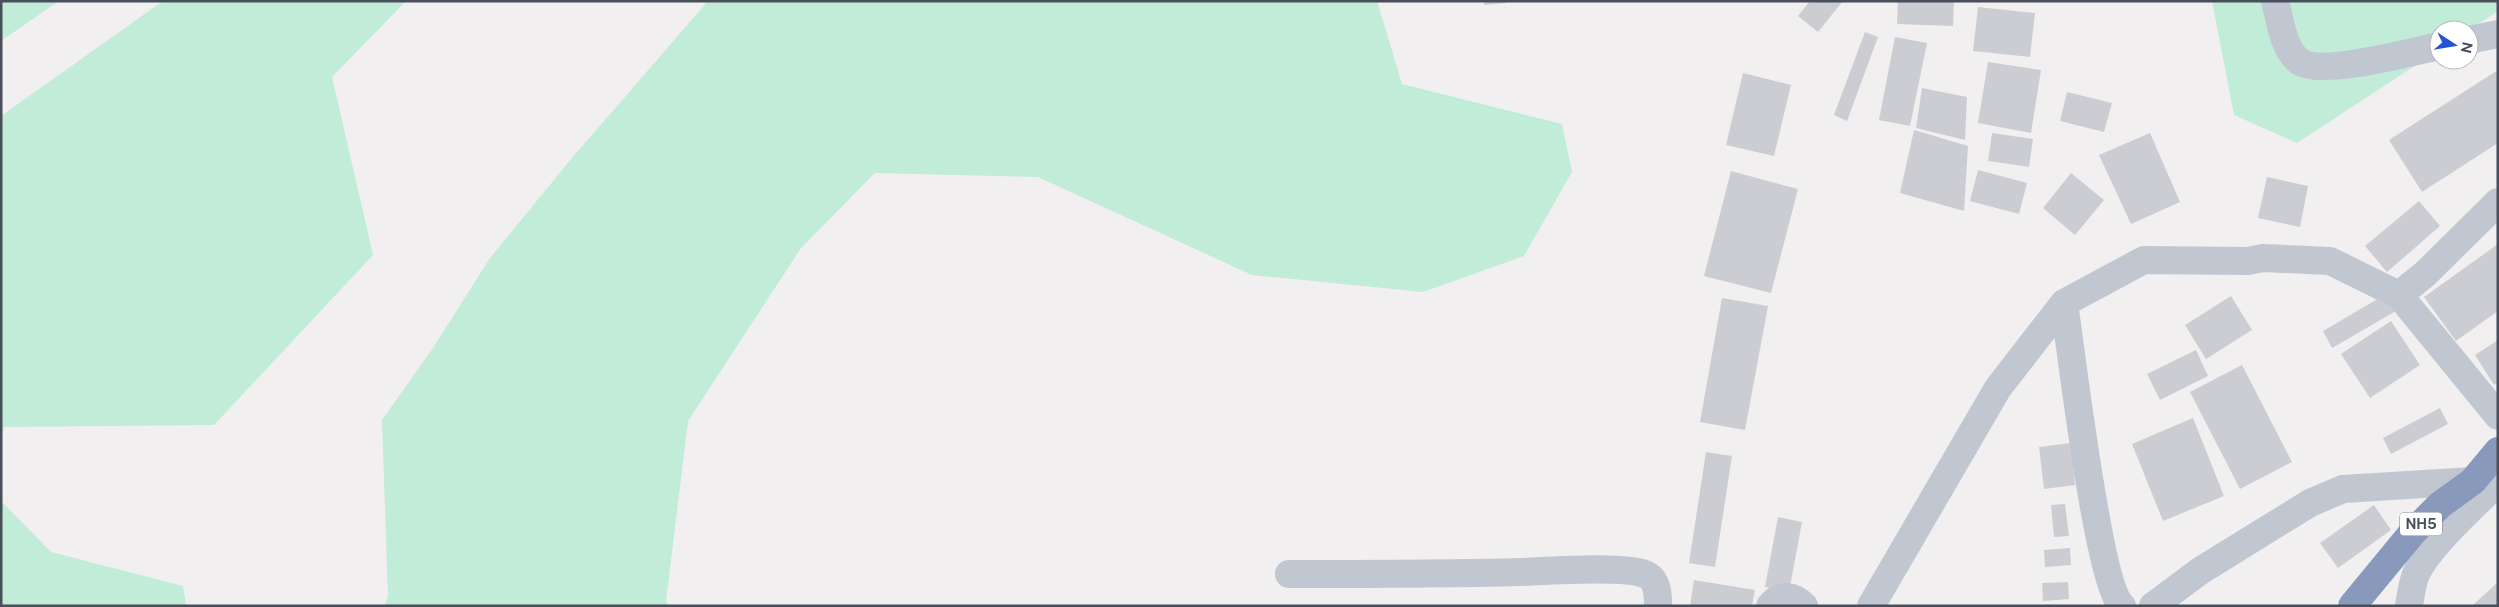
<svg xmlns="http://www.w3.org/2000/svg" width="2499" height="607" font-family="'Public Sans',sans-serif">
  <rect width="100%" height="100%" fill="#f1efef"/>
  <!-- green -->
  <path fill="#c0ecd8" d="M1 1H59L1 41Z
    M163 1H406L332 77 373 255 214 425 4 427 1 438V116Z
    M708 1H1377L1402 84 1562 124 1572 172 1524 256 1423 292 1252 275 1038 177 875 173 801 248 688 421 666 601 669 606H385L388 596 382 420 433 348 490 258 572 158Z
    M2212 1H2498V11L2469 30H2439V50L2297 143 2234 115Z
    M1 501 51 552 183 586 186 606H1Z"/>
  <!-- building -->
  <path fill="#cccdd3" d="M1484 1H1506V3L1484 5Z
    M1810 1H1843L1818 32 1798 16Z
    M1898 1H1954L1953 26 1897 24Z
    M1978 7 2035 13 2030 57 1973 51Z
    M1865 32 1878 37 1847 121 1834 115Z
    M1895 37 1927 43 1910 126 1879 120Z
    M1988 62 2041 70 2031 133 1978 123Z
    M2498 70V143L2422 192 2389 140Z
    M1743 73 1791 85 1774 156 1726 145Z
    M1922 88 1967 97 1965 140 1916 128Z
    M2067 92 2112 103 2104 132 2060 121Z
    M1914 130 1968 146 1964 211 1900 193Z
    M1992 133 2033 139 2029 167 1988 161Z
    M2150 133 2180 202 2131 224 2099 155Z
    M1978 170 2027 183 2019 214 1970 201Z
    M1731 171 1798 189 1771 293 1704 276Z
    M2071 173 2104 200 2075 235 2043 208Z
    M2267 177 2308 186 2300 227 2258 218Z
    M2419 201 2440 226 2387 272 2365 246Z
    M2498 244V311L2456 341 2424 297Z
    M2386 294 2396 311 2332 348 2323 331Z
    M2231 296 2252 330 2206 359 2185 325Z
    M1722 298 1768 306 1745 430 1700 422Z
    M2391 321 2420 365 2370 398 2341 354Z
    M2498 340V382L2494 385 2475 355Z
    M2196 350 2208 376 2160 400 2147 374Z
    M2242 365 2292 462 2240 489 2190 392Z
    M2440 408 2448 424 2391 454 2383 438Z
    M2193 418 2224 496 2163 521 2132 444Z
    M2071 443 2075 485 2044 489 2039 447Z
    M1706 452 1732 456 1715 567 1689 563Z
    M2065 504 2069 536 2054 537 2051 505Z
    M2374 505 2391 530 2338 568 2320 543Z
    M1778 517 1802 522 1789 592 1765 587Z
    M2070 548 2071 565 2045 567 2044 550Z
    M1694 580 1755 590 1752 606H1690Z
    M2068 582 2069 599 2043 601 2042 583Z
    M2498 582V606H2472Z"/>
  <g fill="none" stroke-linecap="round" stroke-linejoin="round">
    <!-- street -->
    <path stroke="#c0c7d0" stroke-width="28" d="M2275 1C2280 19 2283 49 2299 61 2319 77 2412 52 2439 46
      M2469 40 2498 34
      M2399 295 2425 274 2498 202
      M2064 303C2071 349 2098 584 2122 606
      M1289 574C1367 574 1444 574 1522 572 1548 571 1627 565 1647 575 1658 581 1658 595 1658 606
      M1770 606C1780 593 1793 595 1804 606
      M1871 606 1998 388 2064 303 2144 260 2248 261 2263 258 2330 261 2399 295 2498 416
      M2153 606 2200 571 2310 503 2343 489 2473 481
      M2409 606C2411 594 2412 582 2417 572 2431 544 2475 505 2498 482"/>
    <!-- highway -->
    <path stroke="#8999bb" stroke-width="28" d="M2352 606 2413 532 2440 505 2473 481 2498 451"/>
  </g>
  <g text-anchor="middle" stroke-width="4.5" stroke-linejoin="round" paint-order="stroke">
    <!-- shield labels -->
    <rect fill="#fff" stroke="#7f848c" stroke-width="1" x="2400" y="512.5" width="42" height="23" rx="4"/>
    <g font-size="14" font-weight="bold" fill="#484f5b">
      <text x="2421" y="529">NH5</text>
    </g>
  </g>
  <!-- border -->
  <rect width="2499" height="607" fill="none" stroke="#484f5b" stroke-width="5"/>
  <!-- north arrow -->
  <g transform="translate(2454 45) rotate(102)"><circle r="24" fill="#ffffff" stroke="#b6b9bd"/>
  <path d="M0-4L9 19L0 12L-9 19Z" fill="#2354d6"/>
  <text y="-8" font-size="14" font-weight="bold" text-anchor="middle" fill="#484f5b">N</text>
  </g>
</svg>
